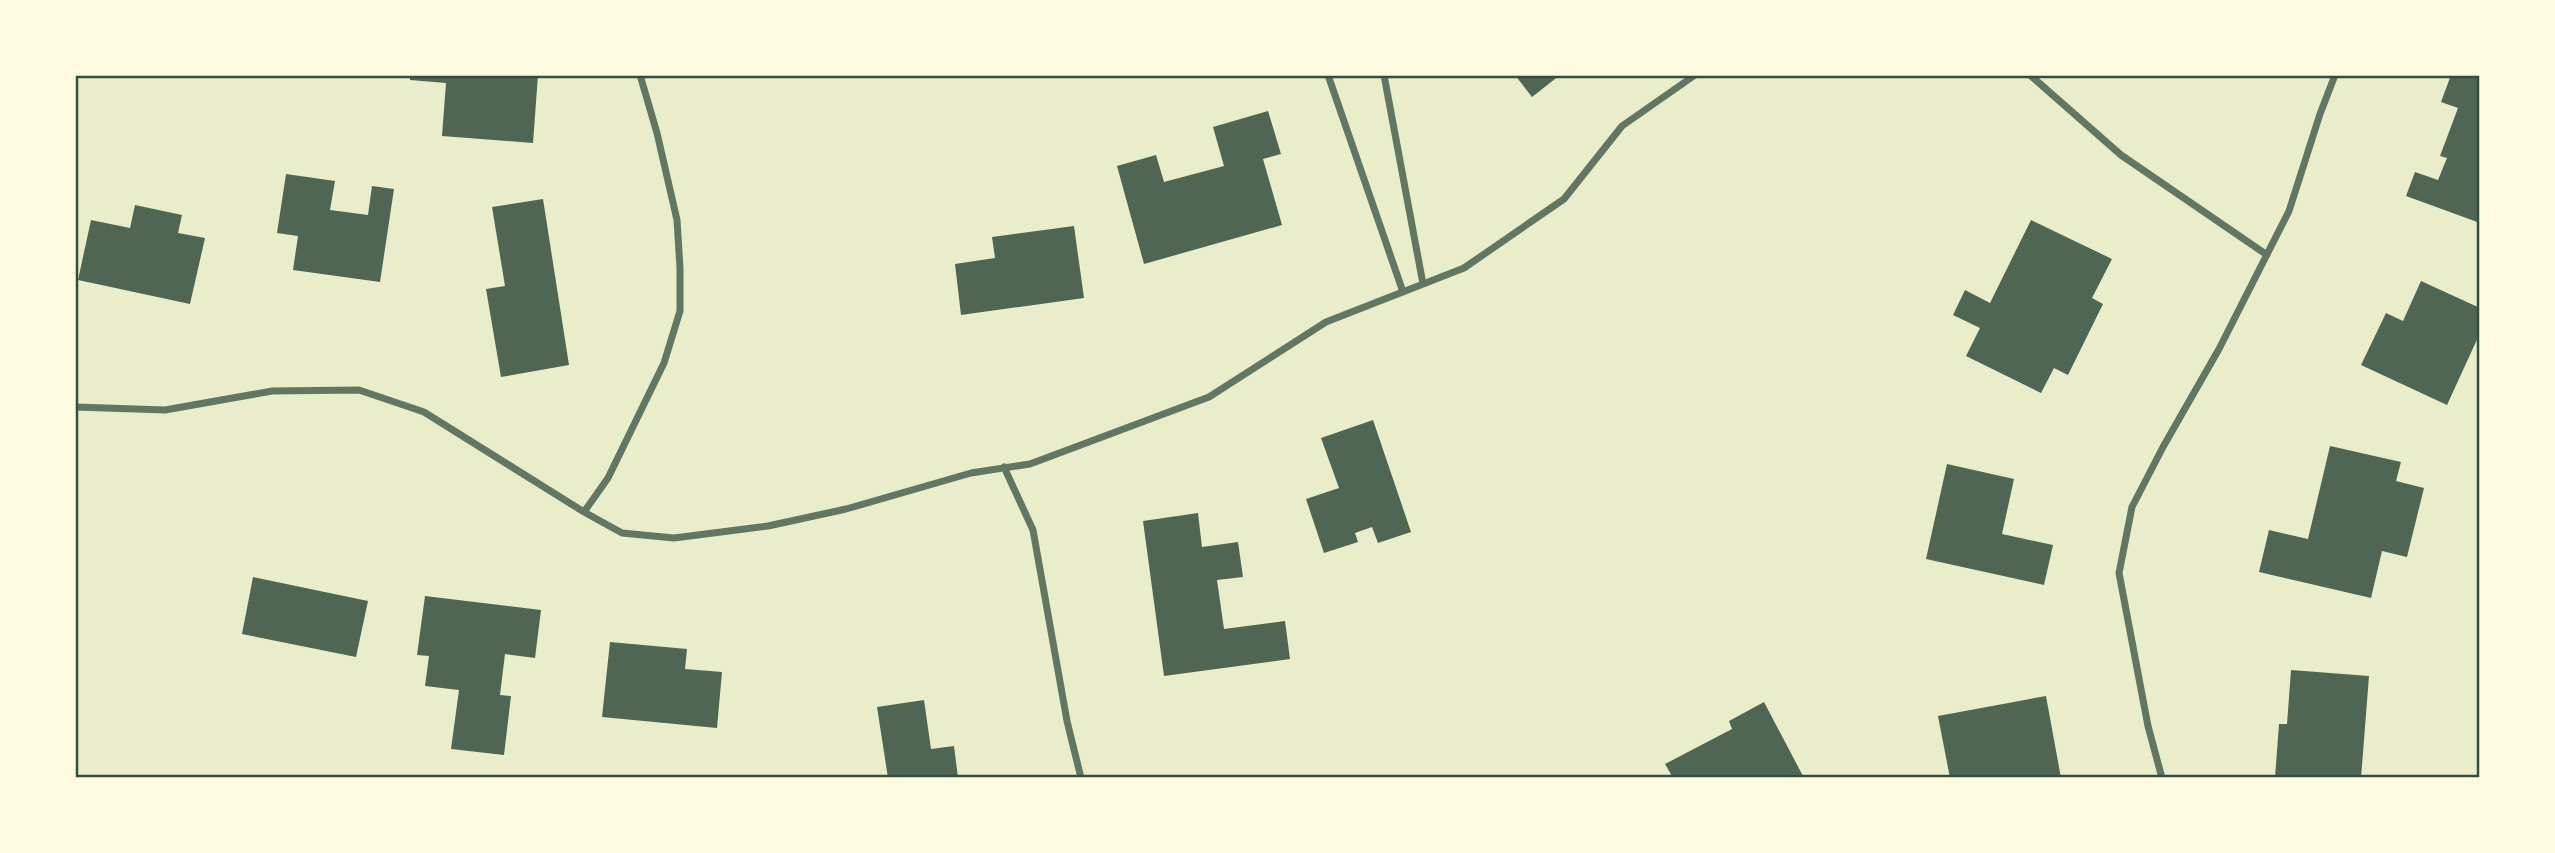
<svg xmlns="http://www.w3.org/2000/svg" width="2555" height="853" font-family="Lato,sans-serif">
  <rect width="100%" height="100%" fill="#e9edc9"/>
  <!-- building -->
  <path fill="#4f6655" d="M410 75H538L533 143 442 136 446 83 410 80Z
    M1515 75H1560L1532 97Z
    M2451 75H2480V223L2406 196 2415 172 2438 180 2447 158 2440 156 2458 108 2441 102Z
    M1268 111 1281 154 1263 159 1282 225 1144 264 1117 166 1156 155 1164 182 1224 166 1213 127Z
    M286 174 335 181 330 210 368 215 372 186 394 189 380 282 293 270 298 236 277 233Z
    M543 199 569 365 501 377 486 289 505 286 492 207Z
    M135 205 182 215 178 233 205 238 190 304 78 280 91 220 130 228Z
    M2031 220 2112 259 2092 298 2103 304 2068 375 2054 368 2041 393 1966 356 1980 328 1953 315 1965 290 1990 303Z
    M1074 226 1084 298 961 315 955 264 995 258 992 237Z
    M2421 281 2480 308V333L2447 405 2361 365 2386 313 2403 321Z
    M1373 420 1411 532 1378 543 1372 527 1355 533 1358 542 1324 553 1306 499 1339 488 1321 438Z
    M2330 446 2401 462 2396 481 2424 488 2407 557 2382 551 2371 598 2259 572 2269 530 2308 539Z
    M1947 464 2014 479 2002 534 2053 545 2044 585 1926 559Z
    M1198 513 1202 547 1238 542 1243 577 1217 580 1224 629 1285 621 1290 659 1164 676 1143 521Z
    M253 577 368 601 356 657 242 634Z
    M425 596 541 610 535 658 505 654 500 695 511 696 504 755 451 749 459 690 425 686 429 656 417 655Z
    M610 642 687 649 685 669 722 672 717 728 602 717Z
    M2291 670 2369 676 2361 778H2275L2279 724H2287Z
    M2046 696 2061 778H1950L1938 716Z
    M924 700 931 749 954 746 958 778H888L877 707Z
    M1764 702 1804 778H1673L1665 764 1732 729 1729 721Z"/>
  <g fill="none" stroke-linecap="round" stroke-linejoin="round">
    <!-- minor -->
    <path stroke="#617663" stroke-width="7" d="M1328 75 1403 292
      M1384 75 1423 284
      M2030 75 2121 155 2267 255
      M75 407 165 410 272 391 359 390 424 412 584 512 622 533 674 538 768 526 846 509 971 473 1030 464 1209 397 1326 322 1464 268 1564 199 1622 126 1695 75
      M1004 467 1033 530 1067 721 1081 778
      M584 512 608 478 664 363 680 311V268L677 220 657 133 640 75
      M2162 778 2148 726 2119 573 2132 507 2163 447 2219 349 2289 211 2320 114 2335 75"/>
  </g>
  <!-- border -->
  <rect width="2555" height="853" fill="none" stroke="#fefae0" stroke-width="154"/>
  <rect x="77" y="77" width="2401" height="699" fill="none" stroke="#344e41" stroke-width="2.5"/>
</svg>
